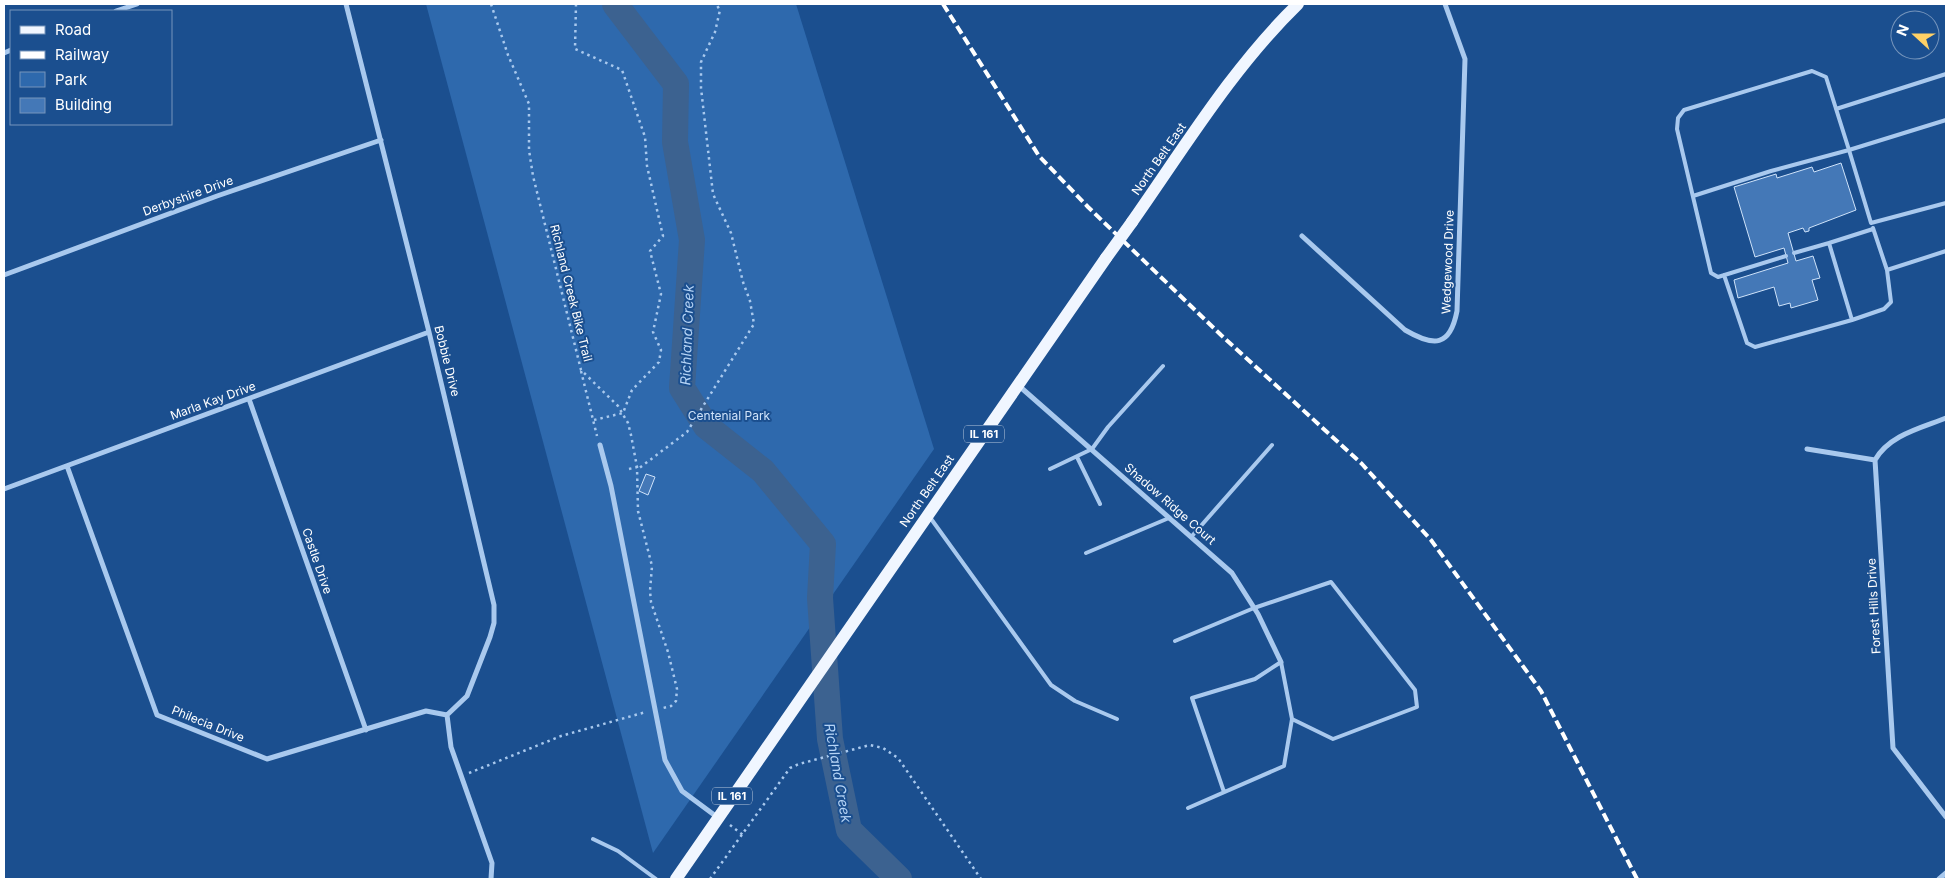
<svg xmlns="http://www.w3.org/2000/svg" width="1950" height="883" font-family="Inter,sans-serif">
  <rect width="100%" height="100%" fill="#1b4f8f"/>
  <!-- green -->
  <path fill="#2e69ad" d="M426 4H796L934 449 653 853Z"/>
  <g fill="none" stroke-linecap="round" stroke-linejoin="round">
    <!-- river -->
    <path stroke="#3c6290" stroke-width="26" d="M615 4 676 84 675 142 692 240 682 388 706 426 763 471 823 544 820 598 830 739 849 830 899 879"/>
  </g>
  <!-- building -->
  <path fill="#4478b7" stroke="#cfe3fa" d="M1841 163 1856 210 1809 228V231L1805 232 1803 228 1788 233 1796 261 1813 256 1820 278 1812 280 1818 300 1791 308 1790 303 1779 306 1774 287 1738 298 1734 280 1788 263 1784 248 1755 257 1734 187 1776 174 1777 178 1812 167 1814 172Z
    M646 474 655 477 648 495 639 491Z"/>
  <g fill="none" stroke-linecap="round" stroke-linejoin="round">
    <!-- path -->
    <path stroke="#a9c9ee" stroke-width="2.5" stroke-dasharray="2.5 4" stroke-linecap="butt" d="M491 4 508 55 529 104V150L533 176 581 370 618 406 628 423 631 435 637 467 638 511 652 566 650 591 651 602 668 652 677 689 676 701 671 706 663 708
      M576 4 575 49 622 70 645 137 647 166 663 236 650 251 661 294 653 332 661 350 659 362 632 390 623 413 594 420
      M581 371 597 436
      M629 469 637 467 638 469 687 432 754 324 750 301 743 282 731 233 713 194 701 88V62L715 32 720 10 716 4
      M469 773 561 736 646 712
      M730 825 743 835
      M710 879 790 768 799 764 870 745 883 748 898 758 981 879"/>
    <!-- lane -->
    <path stroke="#a9c9ee" stroke-width="4" d="M1836 109 1946 74
      M1946 120 1849 150 1871 223 1946 203
      M1693 196 1771 171 1849 150 1826 77 1812 71 1684 110 1678 118 1677 129 1711 273 1718 277 1786 256
      M1873 228 1887 270 1946 251
      M1873 229 1829 243 1852 320 1884 309 1891 302 1887 270
      M1794 253 1829 243
      M1724 275 1747 343 1755 347 1852 320
      M1077 457 1100 504
      M1050 469 1092 449 1108 427 1163 366
      M929 516 1051 685 1075 701 1117 719
      M1192 536 1272 445
      M1086 553 1169 518
      M1175 641 1254 608 1331 582 1415 690 1417 707 1333 739 1292 719
      M1188 808 1284 766 1292 719 1281 662 1255 679 1192 698 1224 792
      M593 839 618 851 656 879"/>
    <!-- street -->
    <path stroke="#a9c9ee" stroke-width="5" d="M346 4 429 332 494 605V623L490 637 467 696 447 715
      M116 11 137 4
      M4 53 11 50
      M1302 236 1405 330C1434 347 1450 347 1457 311L1465 59 1445 4
      M4 275 217 196 381 140
      M1018 385 1232 573 1258 614 1281 662
      M249 399 366 730
      M1946 418C1921 428 1889 435 1875 460L1893 748 1946 817
      M600 445 611 486 665 760 682 791 717 817
      M1807 449 1875 460
      M67 466 157 715 267 759 426 711 447 715
      M4 489 429 332
      M447 715 451 747 492 863 491 879
      M1939 879 1946 873"/>
    <!-- primary -->
    <path stroke="#f0f6ff" stroke-width="12" d="M1132 222C1184 148 1233 67 1298 4
      M676 879 1106 258"/>
    <!-- rail -->
    <path stroke="#fff" stroke-width="4" stroke-dasharray="9 4" stroke-linecap="butt" d="M943 4 1039 156 1088 207 1221 335 1362 464 1431 540 1541 691 1637 879"/>
    <!-- primary-bridge -->
    <path stroke="#f0f6ff" stroke-width="12" d="M1106 258 1132 222"/>
  </g>
  <g text-anchor="middle" stroke-width="4" stroke-linejoin="round" paint-order="stroke">
    <!-- shield labels -->
    <g fill="#1b4f8f" stroke="#bbcadd" stroke-width="1">
      <rect x="964" y="425.5" width="40" height="17" rx="4"/>
      <rect x="712" y="787.5" width="40" height="17" rx="4"/>
    </g>
    <g font-size="11" font-weight="bold" fill="#fff">
      <text x="984" y="438">IL 161</text>
      <text x="732" y="800">IL 161</text>
    </g>
    <!-- street labels -->
    <g font-size="12" fill="#fff" stroke="#1b4f8f">
      <text transform="translate(1159 159) rotate(-55)" y="4">North Belt East</text>
      <text transform="translate(188 196) rotate(-20)" y="4">Derbyshire Drive</text>
      <text transform="translate(1448 262) rotate(-88)" y="4">Wedgewood Drive</text>
      <text transform="translate(571 293) rotate(76)" y="4">Richland Creek Bike Trail</text>
      <text transform="translate(447 361) rotate(76)" y="4">Bobbie Drive</text>
      <text transform="translate(213 401) rotate(-20)" y="4">Marla Kay Drive</text>
      <text transform="translate(927 491) rotate(-55)" y="4">North Belt East</text>
      <text transform="translate(1170 504) rotate(41)" y="4">Shadow Ridge Court</text>
      <text transform="translate(317 561) rotate(71)" y="4">Castle Drive</text>
      <text transform="translate(1874 606) rotate(-93)" y="4">Forest Hills Drive</text>
      <text transform="translate(208 724) rotate(22)" y="4">Philecia Drive</text>
    </g>
    <!-- park labels -->
    <g font-size="12" fill="#cfe3fa" stroke="#1b4f8f">
      <text x="729" y="420">Centenial Park</text>
    </g>
    <!-- water labels -->
    <g font-size="14" font-style="italic" fill="#b5d3f5" stroke="#1b4f8f">
      <text transform="translate(687 335) rotate(-88)" y="5">Richland Creek</text>
      <text transform="translate(838 773) rotate(80)" y="5">Richland Creek</text>
    </g>
  </g>
  <!-- border -->
  <rect width="1950" height="883" fill="none" stroke="#ffffff" stroke-width="10"/>
  <!-- legend -->
  <rect x="10" y="10" width="162" height="115" fill="#1b4f8f" stroke="#7695bc"/>
  <rect x="20" y="26" width="25" height="8" fill="#f0f6ff" stroke="#7695bc"/>
  <text x="55" y="35" font-size="15" fill="#ffffff">Road</text>
  <rect x="20" y="51" width="25" height="8" fill="#ffffff" stroke="#7695bc"/>
  <text x="55" y="60" font-size="15" fill="#ffffff">Railway</text>
  <rect x="20" y="72" width="25" height="15" fill="#2e69ad" stroke="#7695bc"/>
  <text x="55" y="85" font-size="15" fill="#ffffff">Park</text>
  <rect x="20" y="98" width="25" height="15" fill="#4478b7" stroke="#7695bc"/>
  <text x="55" y="110" font-size="15" fill="#ffffff">Building</text>
  <!-- north arrow -->
  <g transform="translate(1915 35) rotate(291)"><circle r="24" fill="#1b4f8f" stroke="#7695bc"/>
  <path d="M0-4L9 19L0 12L-9 19Z" fill="#ffd166"/>
  <text y="-8" font-size="14" font-weight="bold" text-anchor="middle" fill="#ffffff">N</text>
  </g>
</svg>
